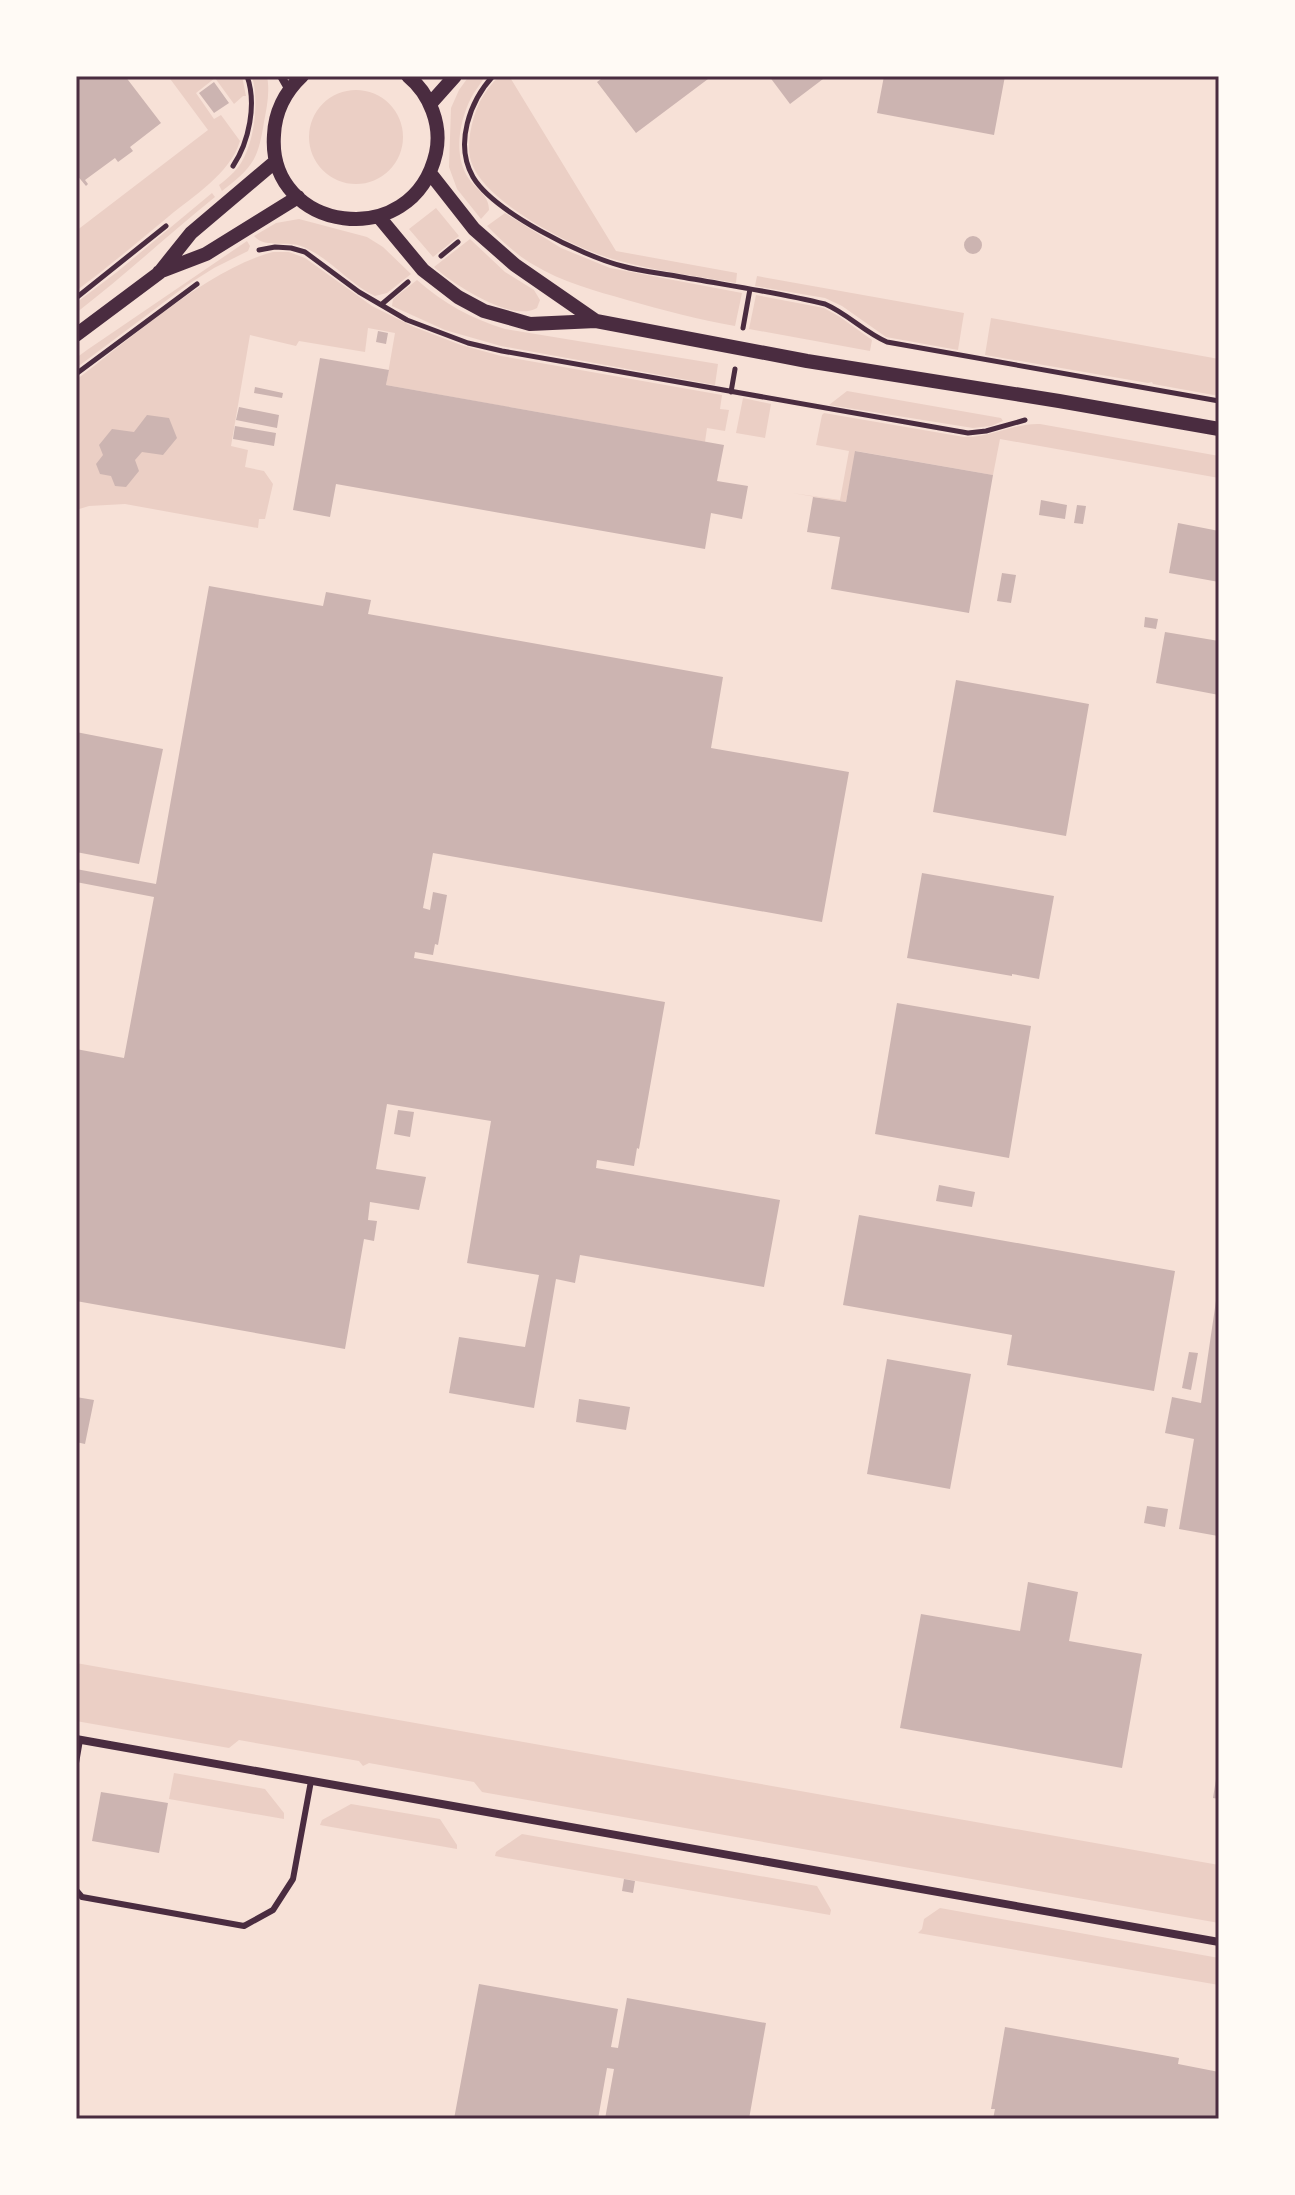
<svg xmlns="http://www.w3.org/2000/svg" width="1295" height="2195" font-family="Barlow,sans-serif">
  <rect width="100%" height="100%" fill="#f7e1d7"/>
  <!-- green -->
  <path fill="#ebcfc5" d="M168 76H242L246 96H243L234 104 215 78 196 93 214 119 221 115 240 141C230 174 193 196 168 217 138 242 108 267 76 291V231L208 130Z
    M252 76H267C270 92 267 106 264 122 258 160 253 167 222 191L219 185C227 179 236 171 241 163 255 141 259 100 252 76Z
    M469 76H485C481 84 475 90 471 98 459 122 453 156 469 179 477 190 489 195 489 210L481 219 457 189 449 167 451 108 459 90Z
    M500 76H514L511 79 616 251 737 273 736 283C696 276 655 271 616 260 576 249 487 204 472 164 468 154 469 144 470 134 474 111 482 91 500 76Z
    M309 137a47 47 0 1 1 94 0a47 47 0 1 1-94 0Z
    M212 193 215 197C168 235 124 276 76 313V303L117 272Z
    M436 208 459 236 433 257 409 229Z
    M505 213 561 248 610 268 742 293 735 326C699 320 663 310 627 300 596 291 562 282 534 265 516 255 501 240 487 226Z
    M299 219 367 237 383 247 411 274 387 293 375 296C349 284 328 256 301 246 286 240 265 249 254 236L276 223Z
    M470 239 505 272 534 290 540 300 537 308C512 323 453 284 434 267Z
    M247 241 250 246 248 251 214 268 187 285 76 368V358L87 350Z
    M273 252H289L305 258 372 306 414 327 461 345 501 356 722 395 720 409 729 410 725 431 707 428 705 442 386 385 395 333 368 328 365 352 299 341 296 346 250 335 231 446 248 450 245 467 264 471 273 484 265 519H259L258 528 125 504 89 506 76 510V380C130 339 208 269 273 252Z
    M757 276 964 313 958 350 886 337 842 306 825 298 755 286Z
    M417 280C443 303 472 319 505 329L718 364 715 385 501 346 445 330 392 306 393 299Z
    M756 295 824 308 840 317 872 340 870 351 749 329Z
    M991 318 1219 359V396L1153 384 1152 382 1148 383 985 355Z
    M847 391 1001 418 1003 421 991 426 973 428 829 405Z
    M743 398 771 404 765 438 736 433Z
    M824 413 964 437C991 438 1013 423 1040 424L1219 456V478L1000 439 993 475 856 451 846 502 792 493 840 500 849 451 816 445 822 415Z
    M76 1663 1219 1865V1923L482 1792 474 1782 369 1763 363 1766 359 1761 239 1740 229 1748 76 1721Z
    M174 1773 265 1789 284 1813V1819L169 1799Z
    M351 1804 440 1819 457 1845V1849L320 1825 322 1820Z
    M522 1834 817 1886 831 1910 830 1915 495 1856 496 1852Z
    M940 1908 1219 1958V1985L918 1933 922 1929 924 1919Z"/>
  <!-- building -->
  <path fill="#ccb4b1" d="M76 76H125L161 123 130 147 133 151 118 162 115 158 85 180 88 184 86 186 76 174Z
    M605 76H712L636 133 597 82Z
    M769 76H827L790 104Z
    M884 76H1005L994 135 877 113Z
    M214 82 229 103 214 113 199 93Z
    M964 245a9 9 0 1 1 18 0a9 9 0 1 1-18 0Z
    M378 331 388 333 386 344 376 342Z
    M320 358 389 370 386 385 724 445 717 481 748 486 742 519 711 513 705 549 336 484 330 517 293 510Z
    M255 387 283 393 282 398 254 393Z
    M239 407 279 415 277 428 236 420Z
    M147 415 169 418 177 438 163 455 142 452 135 460 139 471 126 487 115 486 111 476 100 474 96 464 103 455 99 445 112 429 134 432Z
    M235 426 276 433 274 446 233 439Z
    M855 451 993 475 969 613 831 589 840 537 807 532 813 497 846 502Z
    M1041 500 1067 505 1065 519 1039 515Z
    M1077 505 1086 506 1083 524 1074 523Z
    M1178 523 1219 531V582L1169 573Z
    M1002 573 1016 575 1011 603 997 601Z
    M209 586 323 606 326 592 371 600 368 614 723 677 711 748 849 772 822 922 433 853 423 908 430 910 433 892 447 895 438 945 435 944 433 955 415 952 414 958 665 1002 639 1149 637 1148 634 1166 597 1160 596 1168 780 1200 764 1287 580 1255 575 1283 556 1279 534 1408 449 1393 459 1337 525 1347 539 1275 467 1263 491 1121 387 1104 376 1169 426 1177 419 1210 370 1202 368 1220 377 1221 374 1241 364 1239 345 1349 76 1301V1049L124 1058 154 897 76 882V869L156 884Z
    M1145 617 1158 619 1156 629 1144 627Z
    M1165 632 1219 641V695L1156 683Z
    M956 680 1089 704 1066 836 933 812Z
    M76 732 163 749 139 864 76 852Z
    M922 873 1054 896 1039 979 1012 974V976L907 958Z
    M897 1003 1031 1026 1009 1158 875 1134Z
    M398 1110 414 1112 410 1137 394 1134Z
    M939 1185 975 1192 972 1207 936 1201Z
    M859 1215 1175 1271 1154 1391 1007 1365 1012 1335 843 1305Z
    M1217 1294 1219 1295 1218 1536 1179 1529 1194 1439 1165 1433 1172 1397 1201 1403Z
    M1189 1352 1198 1353 1191 1390 1182 1388Z
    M887 1359 971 1374 950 1489 867 1474Z
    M76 1397 94 1400 85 1444 76 1442Z
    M579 1399 630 1407 626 1430 576 1422Z
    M1147 1506 1168 1509 1165 1527 1144 1523Z
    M1028 1582 1078 1592 1069 1641 1142 1654 1122 1768 900 1728 921 1614 1020 1631Z
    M1217 1773H1219V1799L1213 1798Z
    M101 1792 168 1803 159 1853 92 1841Z
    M624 1879 635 1881 633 1893 622 1891Z
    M479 1984 618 2009 611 2047 618 2048 627 1998 766 2023 749 2119H605L614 2069 607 2068 598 2119H454Z
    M1005 2027 1179 2058 1178 2064 1219 2072V2119H993L995 2109H991Z"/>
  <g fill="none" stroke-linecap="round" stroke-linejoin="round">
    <!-- path -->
    <path stroke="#4a2c40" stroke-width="5" d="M493 76C470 101 454 144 473 177 494 212 582 256 622 266 639 271 658 273 676 276 725 285 776 292 825 304 848 314 864 332 887 342L1219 401
      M233 166C249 142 257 104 247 76
      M259 250 275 247 291 248 305 252 359 292 407 320 468 343 502 351 968 433 986 431 1025 420
      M441 256 458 242
      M76 298 166 226
      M382 304 408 282
      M743 328 750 289
      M76 374 197 284
      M731 392 735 369"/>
    <!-- service -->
    <path stroke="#4a2c40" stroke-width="6" d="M76 1763 80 1740
      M76 1890 82 1897 244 1926 273 1910 293 1879 311 1781"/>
    <!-- minor -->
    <path stroke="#4a2c40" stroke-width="8" d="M281 76 289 90
      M76 1739 1219 1942"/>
    <!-- tertiary -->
    <path stroke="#4a2c40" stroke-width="14" d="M302 76C285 92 275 112 274 135 267 232 413 254 436 153 442 125 430 94 408 76
      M430 104 455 76
      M430 173 474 229 515 265 596 321
      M379 217 423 270 458 297 484 311 530 324 596 321 807 361 1059 401 1219 429
      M159 272 206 254 298 197
      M76 335 159 273 191 233 276 161"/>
  </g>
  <!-- border -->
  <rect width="1295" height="2195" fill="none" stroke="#fffaf5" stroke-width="156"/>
  <rect x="78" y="78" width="1139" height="2039" fill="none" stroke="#4a2c40" stroke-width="3"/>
</svg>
